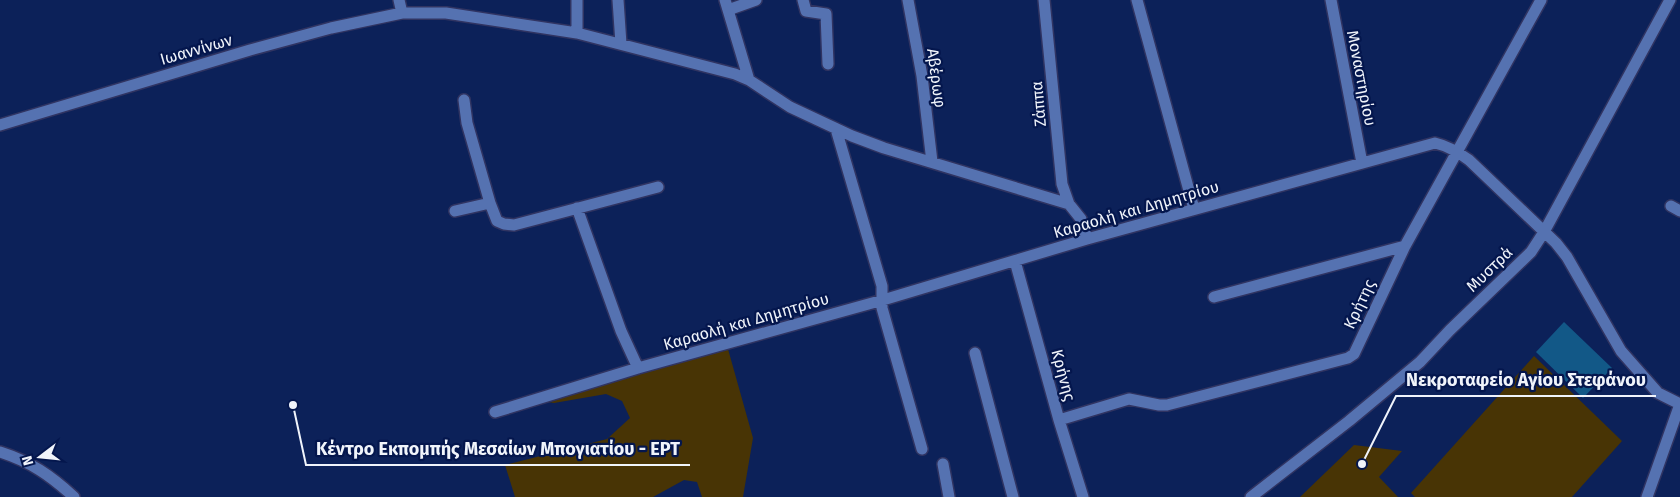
<svg xmlns="http://www.w3.org/2000/svg" width="1680" height="497" font-family="'Fira Sans',sans-serif">
  <rect width="100%" height="100%" fill="#0c2159"/>
  <!-- green -->
  <path fill="#483405" d="M728 349 753 438 743 497H702L697 482 684 480 653 497H515L505 465 607 439 630 418 622 401 606 394 554 403 548 402 642 372Z
    M1534 356 1622 441 1572 497H1415L1411 493Z
    M1354 445 1402 451 1379 477 1398 497H1300Z"/>
  <!-- building -->
  <path fill="#125887" d="M1564 322 1612 368 1583 398 1536 352Z"/>
  <g fill="none" stroke-linecap="round" stroke-linejoin="round">
    <!-- minor casing -->
    <g stroke="#303462" stroke-width="14">
      <path id="minor" d="M399 0 402 13H446L577 33
        M577 0V33L735 74 749 80 790 107 852 136 884 148 1069 204 1081 219 1087 239
        M618 0 621 44
        M725 0 749 80
        M803 0 806 11 826 14 828 64
        M908 0 922 76 932 162
        M1044 0 1062 184 1069 204
        M1137 0 1194 209
        M1331 0 1362 163
        M728 10 756 0
        M464 100 467 123 490 203 497 221 504 224 514 225 658 187
        M0 125 250 50 331 28 402 13
        M836 129 882 286V308L922 449
        M1671 206 1680 211
        M577 208 621 331 638 368
        M455 211 490 203
        M1015 261 1059 420 1083 497
        M1214 297 1405 246
        M975 353 1013 497
        M495 412 638 368 883 300 1087 239 1435 143C1448 146 1458 152 1469 160L1556 243 1567 257 1621 351 1658 393 1680 404
        M1059 420 1129 399 1159 405H1167L1348 358 1354 354 1405 246 1541 0
        M0 452C31 462 50 475 74 497
        M943 464 949 497
        M1251 497 1349 421 1420 362 1450 330 1531 252 1544 232 1670 0
        M1647 497 1680 404"/>
    </g>
    <!-- minor -->
    <use href="#minor" stroke="#5572b1" stroke-width="11"/>
  </g>
  <g text-anchor="middle" stroke-width="4.5" stroke-linejoin="round" paint-order="stroke">
    <!-- street labels -->
    <g font-size="16" fill="#f0f4fb" stroke="#04164d">
      <text transform="translate(196 49) rotate(-16)" y="6">Ιωαννίνων</text>
      <text transform="translate(937 78) rotate(82)" y="6">Αβέρωφ</text>
      <text transform="translate(1362 78) rotate(79)" y="6">Μοναστηρίου</text>
      <text transform="translate(1038 104) rotate(-95)" y="6">Ζάππα</text>
      <text transform="translate(1136 209) rotate(-16)" y="6">Καραολή και Δημητρίου</text>
      <text transform="translate(1489 269) rotate(-44)" y="6">Μυστρά</text>
      <text transform="translate(1359 304) rotate(-65)" y="6">Κρήτης</text>
      <text transform="translate(746 321) rotate(-16)" y="6">Καραολή και Δημητρίου</text>
      <text transform="translate(1064 375) rotate(75)" y="6">Κρήνης</text>
    </g>
  </g>
  <!-- callouts -->
  <path fill="none" stroke="#f0f4fb" stroke-width="2" d="M1362 464L1396 396H1656M293 405L306 465H690"/>
  <g fill="#f0f4fb" stroke="#04164d" stroke-width="2">
    <circle cx="1362" cy="464" r="5"/>
    <circle cx="293" cy="405" r="5"/>
  </g>
  <g font-size="18" text-anchor="middle" font-weight="bold" fill="#f0f4fb" stroke="#04164d" stroke-width="4.5" stroke-linejoin="round" paint-order="stroke">
    <text x="1526" y="386">Νεκροταφείο Αγίου Στεφάνου</text>
    <text x="498" y="455">Κέντρο Εκπομπής Μεσαίων Μπογιατίου - ΕΡΤ</text>
  </g>
  <!-- north arrow -->
  <g transform="translate(40 457) rotate(254)" stroke="#04164d" stroke-width="4" paint-order="stroke">
  <path d="M0-4L9 19L0 12L-9 19Z" fill="#f0f4fb"/>
  <text y="-8" font-size="14" font-weight="bold" text-anchor="middle" fill="#f0f4fb">N</text>
  </g>
</svg>
